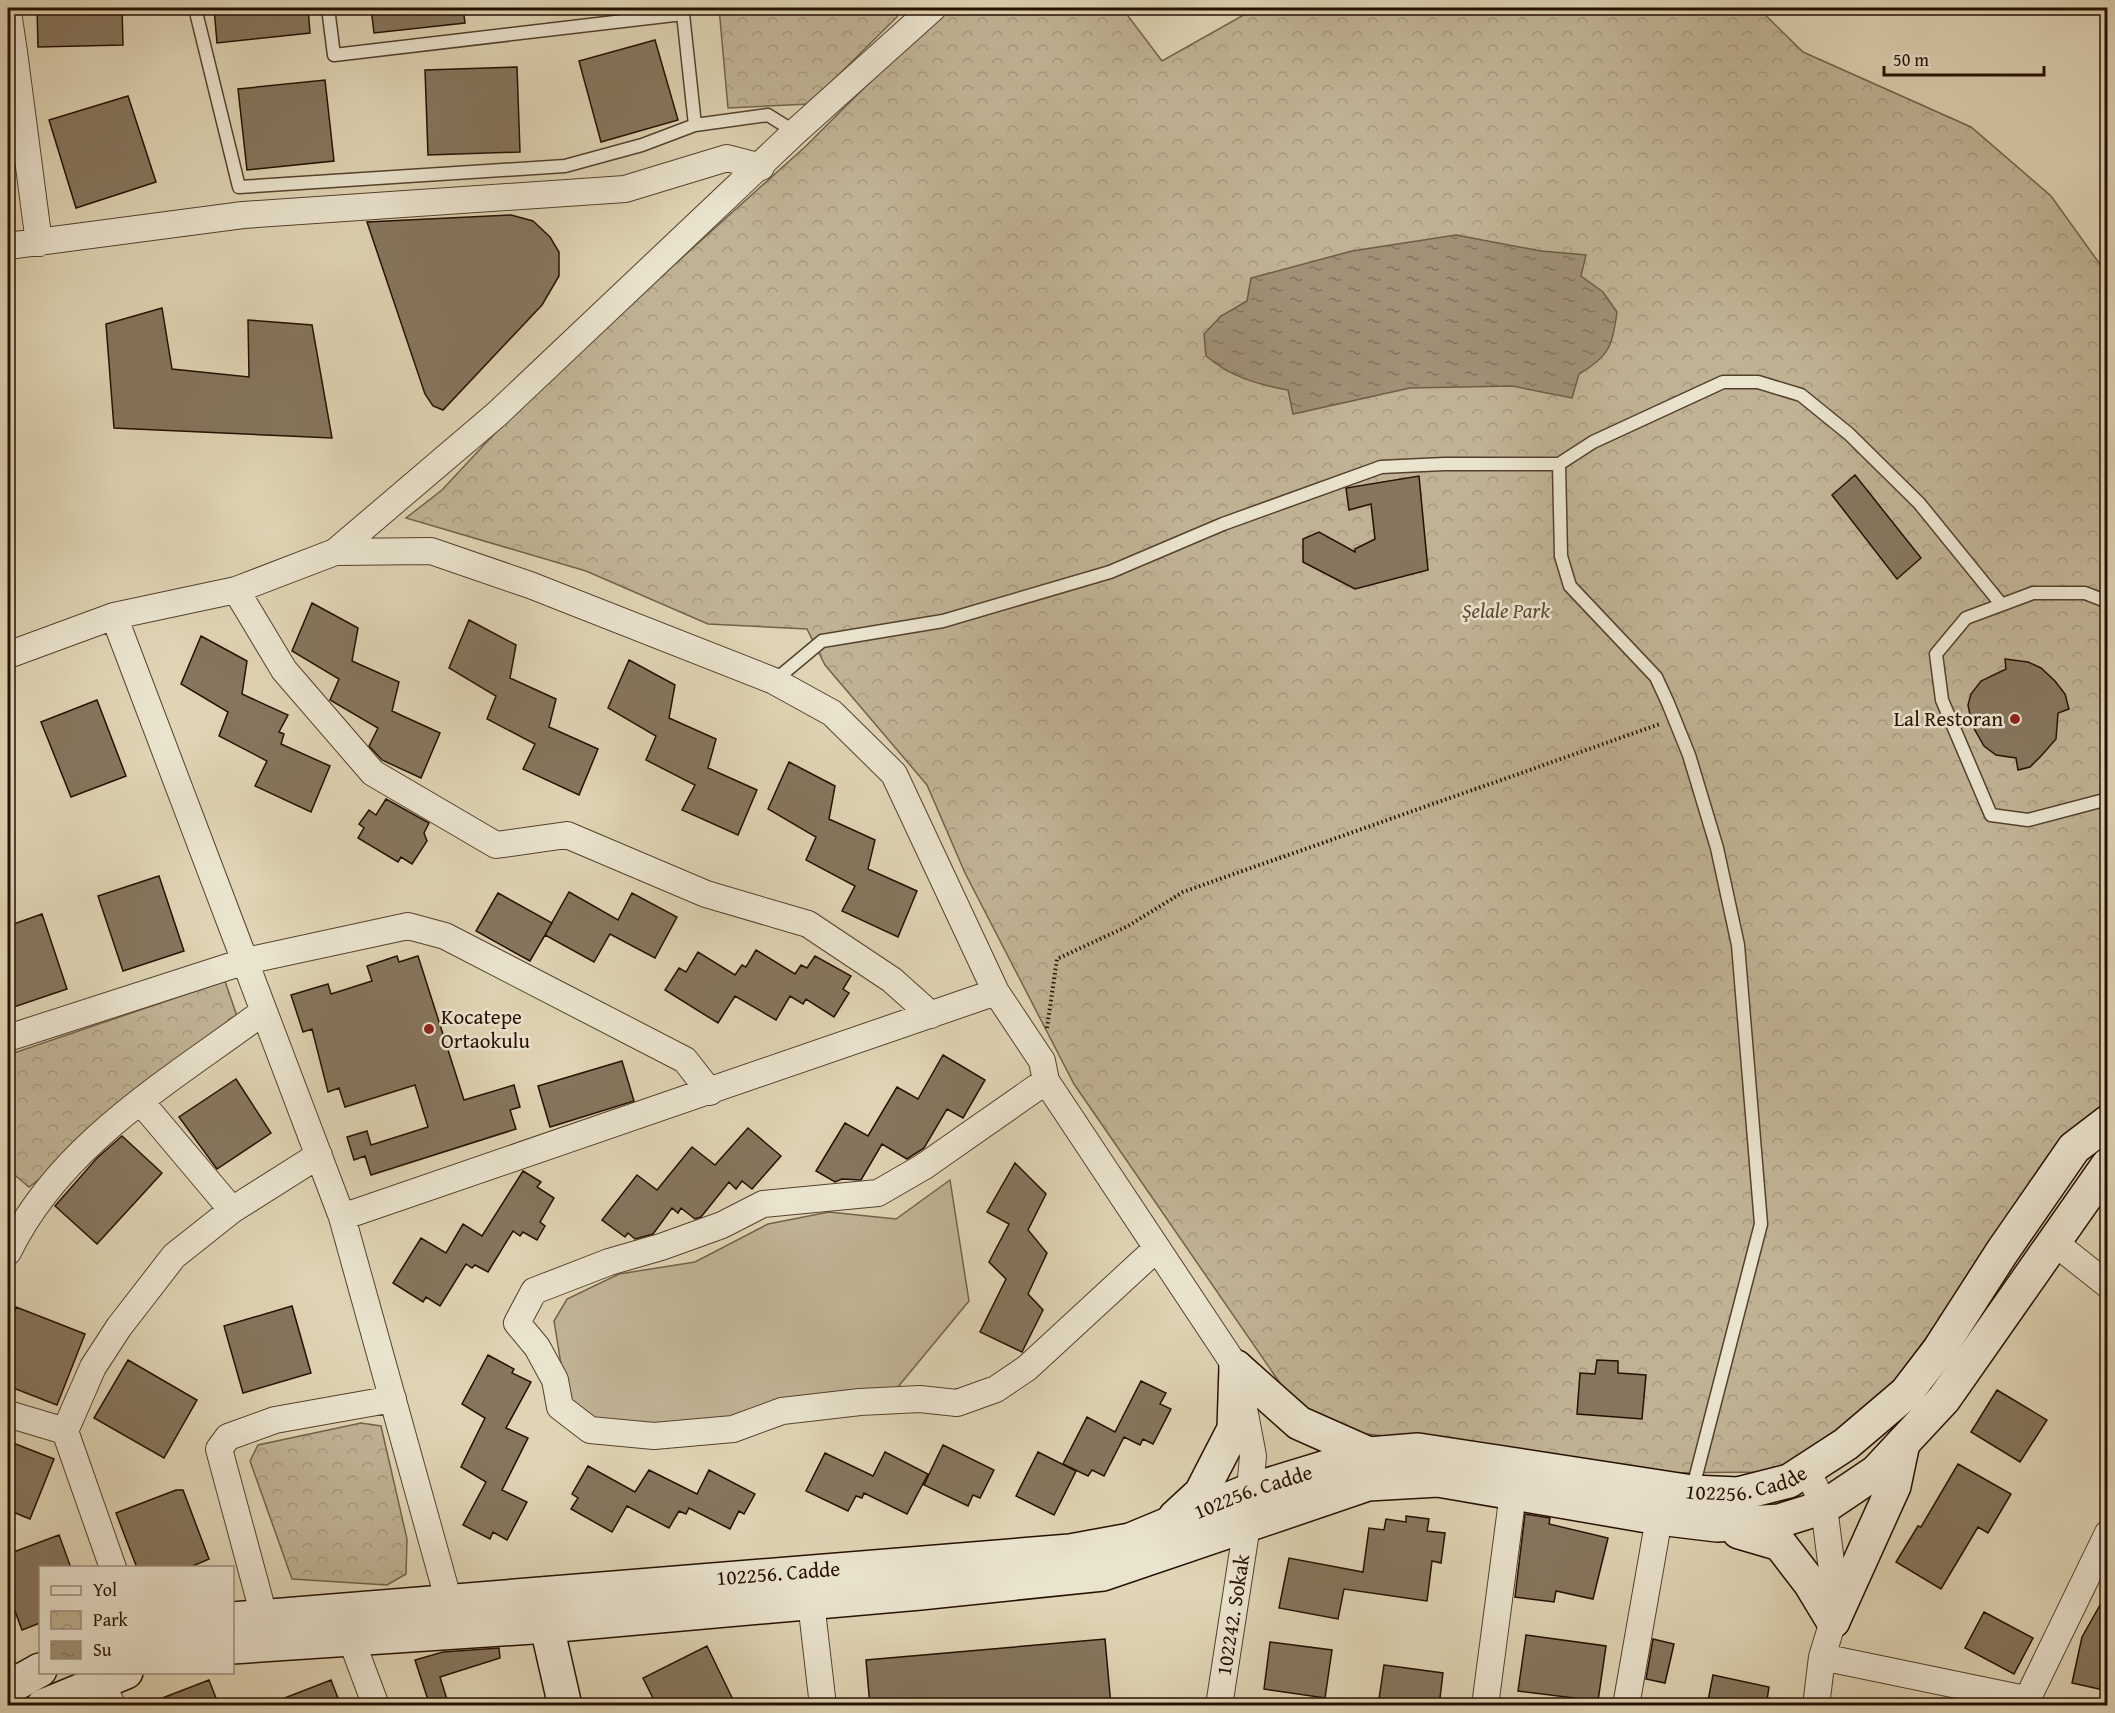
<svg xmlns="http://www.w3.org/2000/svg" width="2115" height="1713" font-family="'Gentium Book Plus',serif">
  <defs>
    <pattern id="park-crowns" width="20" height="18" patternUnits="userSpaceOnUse" patternTransform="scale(1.5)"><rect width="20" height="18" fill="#c0b395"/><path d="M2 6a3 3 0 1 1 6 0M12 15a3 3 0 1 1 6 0" fill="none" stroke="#a5997f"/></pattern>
    <pattern id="water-ripples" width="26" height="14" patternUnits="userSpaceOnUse" patternTransform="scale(1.5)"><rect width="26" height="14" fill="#a09177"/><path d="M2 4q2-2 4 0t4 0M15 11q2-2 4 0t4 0" fill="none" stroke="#82755f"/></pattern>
  </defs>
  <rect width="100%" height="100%" fill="#dfd4b4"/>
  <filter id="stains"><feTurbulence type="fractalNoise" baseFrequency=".00333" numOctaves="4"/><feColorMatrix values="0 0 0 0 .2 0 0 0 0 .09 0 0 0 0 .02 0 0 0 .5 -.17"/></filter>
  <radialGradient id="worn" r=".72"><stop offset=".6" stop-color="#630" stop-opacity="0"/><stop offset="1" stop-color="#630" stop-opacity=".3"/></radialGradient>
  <!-- grass -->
  <path fill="#c0b395" stroke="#73624a" stroke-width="1.5" d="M950 1180 969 1301 897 1388 736 1420 622 1436 567 1401 554 1321 567 1299 619 1274 695 1262 768 1224 829 1212 896 1219Z"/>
  <!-- park -->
  <path fill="url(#park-crowns)" stroke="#73624a" stroke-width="1.5" d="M719 8H898L897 17 809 104 728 108Z
    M950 8H1122L1162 61 1256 8H1758L1803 52 1971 127 2051 196 2107 274V1107L2065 1145 1895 1381 1811 1457 1768 1472 1649 1473 1609 1464 1352 1432 1293 1402 1074 1084 965 873 927 785 825 665 807 629 708 624 586 571 406 518 442 490 535 390 806 146 872 80Z
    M225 981 241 1028 29 1187 16 1176 8 1178V1055Z
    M361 1423 381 1426 407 1539 406 1574 387 1585 292 1579 250 1461 258 1445Z"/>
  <!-- water -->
  <path fill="url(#water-ripples)" stroke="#6f5d47" stroke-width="1.5" d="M1456 235 1541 251 1586 255 1581 276 1603 292 1617 312C1612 346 1610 356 1579 374L1572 398 1512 386 1410 388 1293 414 1288 390C1256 384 1231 377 1206 356L1204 334 1221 316 1247 301 1251 278 1352 251Z"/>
  <!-- building -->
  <path fill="#86765e" stroke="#261000" stroke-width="1.5" d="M37 8H122L123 45 38 47Z
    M214 8H308L310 33 217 43Z
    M371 8H463L465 23 374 33Z
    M655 40 678 120 601 142 579 61Z
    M517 67 520 152 428 155 425 70Z
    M325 80 334 161 247 170 238 89Z
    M128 96 156 182 76 208 49 120Z
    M511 215 533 221 550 237 559 252V276L542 305 443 410 433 406 425 394 367 222Z
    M162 308 172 369 249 377 248 320 312 325 332 438 114 428 106 324Z
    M1855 475 1921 558 1897 579 1832 495Z
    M1419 476 1428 570 1355 589 1303 562V539L1319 532 1355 552V549L1375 539 1371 504 1349 510 1346 488Z
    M312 603 358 628 352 661 399 682 392 711 440 733 421 778 382 760 369 746 378 728 330 700 339 679 292 651Z
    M469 620 516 645 510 678 556 699 549 727 598 749 579 795 523 769 535 744 487 719 496 696 449 668Z
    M201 636 247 661 242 694 288 715 279 732 284 734 281 744 330 766 311 812 255 786 267 761 219 736 228 712 181 684Z
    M2005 659 2028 662 2041 668 2055 681 2065 694 2069 709 2058 713 2056 739 2041 756 2030 767 2018 770 2016 758 1996 755 1984 746 1972 725 1968 705 1971 694 1981 681 2006 669Z
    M629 660 675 685 669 718 716 739 708 768 757 790 738 835 682 810 695 785 646 760 656 736 608 708Z
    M97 700 126 776 71 797 41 722Z
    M789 762 835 786 829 819 875 840 868 869 917 891 898 937 842 911 855 886 806 860 816 837 768 809Z
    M386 799 429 823 424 833 427 841 412 864 401 857 398 862 358 838 364 828 359 824 369 810 376 815Z
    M159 876 184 951 123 971 98 896Z
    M569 892 618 920 632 893 677 917 655 958 610 934 594 962 545 935Z
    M498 893 552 923 530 961 476 931Z
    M42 914 67 989 8 1009V926Z
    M756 950 795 974 801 965 807 968 815 956 851 976 843 989 849 993 834 1017 806 999 803 1004 790 996 776 1020 735 996 718 1023 665 990 679 968 686 972 698 952 735 975 742 965 746 967Z
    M397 956 399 962 418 956 464 1100 514 1085 520 1107 510 1110 516 1129 371 1175 365 1156 354 1160 347 1137 367 1131 371 1145 428 1127 415 1085 345 1107 339 1088 328 1092 312 1029 303 1032 291 995 328 984 331 994 372 981 367 966Z
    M943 1055 985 1080 963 1118 947 1109 924 1148 907 1159 882 1144 861 1180 842 1179 835 1182 816 1171 845 1123 868 1136 897 1087 918 1099Z
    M622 1061 634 1101 550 1127 538 1086Z
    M236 1079 271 1133 217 1169 179 1117Z
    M748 1128 781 1156 752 1189 742 1181 736 1189 729 1182 701 1217 695 1219 681 1208 678 1213 672 1208 653 1234 635 1239 628 1233 625 1237 602 1220 637 1175 657 1190 692 1147 715 1165Z
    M122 1136 162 1173 97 1244 55 1206 97 1158Z
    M1015 1163 1046 1194 1028 1230 1047 1253 1028 1294 1043 1310 1022 1352 980 1332 1006 1279 989 1262 1009 1224 987 1212Z
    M523 1171 541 1182 537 1187 554 1198 540 1222 545 1226 537 1240 523 1232 520 1236 513 1231 488 1272 475 1265 472 1268 466 1264 440 1306 426 1297 423 1302 393 1283 421 1238 446 1253 463 1224 482 1236Z
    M292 1306 311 1373 243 1393 224 1326Z
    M16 1307 85 1334 57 1405 8 1386V1330Z
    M488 1355 514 1369 512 1373 531 1382 506 1428 528 1438 502 1490 527 1502 507 1540 493 1532 490 1539 463 1525 486 1482 461 1467 485 1418 462 1404Z
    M128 1360 197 1400 164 1458 94 1418Z
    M1597 1360 1618 1361V1373L1646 1375 1642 1419 1577 1414 1580 1373 1595 1374Z
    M1141 1381 1166 1393 1160 1404 1171 1409 1153 1444 1143 1439 1140 1445 1124 1437 1104 1476 1092 1470 1088 1476 1063 1464 1087 1417 1115 1432Z
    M1997 1390 2047 1420 2020 1462 1971 1432Z
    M8 1441 54 1459 30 1519 8 1510Z
    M943 1445 994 1470 980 1498 973 1495 968 1506 924 1485Z
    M885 1452 928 1474 907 1514 864 1493 862 1498 856 1496 848 1511 806 1491 825 1453 873 1476Z
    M1038 1452 1076 1471 1054 1515 1016 1496Z
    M1958 1464 2011 1494 1988 1533 1978 1527 1941 1589 1896 1562 1918 1526 1921 1527Z
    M588 1466 635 1492 649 1470 697 1494 709 1470 755 1494 744 1514 739 1511 730 1529 689 1508 686 1514 679 1511 669 1528 627 1506 612 1532 571 1509 578 1498 572 1494Z
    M176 1490H183L209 1559 188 1568H137L116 1513Z
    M1525 1514 1550 1518 1549 1524 1608 1538 1593 1599 1556 1591 1554 1602 1515 1597Z
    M1406 1516 1429 1519 1427 1531 1445 1533 1441 1563 1432 1561 1427 1601 1344 1589 1338 1619 1279 1608 1289 1558 1363 1572 1369 1528 1384 1530 1386 1519 1406 1522Z
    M59 1535 71 1568H40V1623L22 1630 8 1592V1554Z
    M2108 1591V1691L2072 1683 2082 1637Z
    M1984 1612 2033 1638 2014 1674 1965 1648Z
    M1526 1635 1606 1646 1598 1701 1518 1691Z
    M1105 1639 1111 1706H870L866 1660Z
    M1653 1639 1674 1644 1665 1683 1646 1679Z
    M1270 1642 1332 1650 1325 1698 1264 1689Z
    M707 1646 736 1706H657L643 1678Z
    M499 1648 500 1658 440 1677 449 1706H430L415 1660 443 1652Z
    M1384 1665 1443 1673 1439 1706H1378Z
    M1713 1675 1769 1687 1766 1706H1707Z
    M209 1680 219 1706H148L147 1704Z
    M331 1680 341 1706H269V1704Z"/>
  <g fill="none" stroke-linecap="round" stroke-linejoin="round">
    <!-- lane casing -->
    <g stroke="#54412d" stroke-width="15">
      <path id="lane" d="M195 8 239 187 565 166 642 145 695 125
        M328 8 334 55 683 14 695 125 768 115 795 132
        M1559 464 1561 556 1570 586 1656 677 1668 703 1689 755 1717 848 1738 945 1761 1224 1692 1491
        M2108 602 2085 593H2033L1966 618 1936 654 1942 700 1991 815 2028 820 2108 799
        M774 681 822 641 943 621 1110 572 1223 524 1381 467 1444 464H1559L1593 442 1723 382H1758L1801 395 1849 434 1919 503 2001 604"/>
    </g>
    <!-- street casing -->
    <g stroke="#54412d" stroke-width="28">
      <path id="street" d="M8 12 14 52 8 56
        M14 52 39 243
        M8 246 243 215 625 189 727 158 761 167
        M335 552 431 551 530 585 774 681 832 713 894 774 996 992
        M236 590 284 670 373 773 496 845 567 835 706 894 808 924 892 980 931 1015
        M8 655 114 616
        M8 1038 246 961 408 926 445 936 685 1060 710 1092
        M1046 1081 923 1167 878 1193 763 1204 722 1225 661 1247 609 1262 534 1291 517 1323 537 1347 555 1380 560 1407 590 1430 654 1436 733 1429 782 1411 860 1402 920 1399 957 1403 996 1389 1027 1368 1156 1249
        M141 1102 232 1210
        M342 1217 996 992 1042 1061 1046 1081 1236 1367 1253 1456 1247 1525 1219 1706
        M2055 1243 2108 1285
        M8 1252C60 1144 170 1081 263 1012
        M8 1414 65 1431 113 1568
        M65 1431 93 1367 119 1327 174 1256 232 1210 319 1155
        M1807 1469 1824 1507 1833 1578V1621L1822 1657 1816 1706
        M449 1602 342 1217 114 616 236 590 335 552 497 414 795 132 933 8
        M811 1602 823 1706
        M264 1616 219 1449 228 1437 275 1420 393 1399
        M351 1639 376 1706
        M1822 1657 2025 1699
        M102 1681 112 1706
        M1485 1706 1513 1493
        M1626 1706 1659 1518
        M2024 1706 2108 1533"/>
    </g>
    <!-- secondary casing -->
    <g stroke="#261000" stroke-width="36">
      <g id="secondary">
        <path d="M1236 1367 1299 1423 1369 1454"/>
        <path d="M1175 1517 1201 1493 1234 1429 1236 1367"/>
        <path d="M1739 1532 1780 1544 1810 1583 1833 1621"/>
        <path d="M542 1605 565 1706"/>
        <path id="s1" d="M232 1619C512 1594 791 1572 1070 1551L1130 1540 1248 1491 1369 1454 1418 1450 1692 1492 1738 1494 1789 1481 1846 1444 1906 1393 1939 1350 2002 1252 2074 1148 2108 1122"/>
        <path d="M1833 1621 1894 1486 1903 1443"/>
        <path d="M232 1647 547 1626 920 1593 1103 1574 1368 1484 1438 1480 1659 1518 1717 1525 1779 1521 1824 1507 1876 1472 1944 1399 2108 1165"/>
        <path d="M8 1688 40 1670"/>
        <path d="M43 1706 126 1672"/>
      </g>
    </g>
    <!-- path -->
    <path stroke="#261000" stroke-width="4" stroke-dasharray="1.5 3" stroke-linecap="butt" d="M1047 1028 1057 959 1128 926 1183 892 1660 724"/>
    <!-- lane -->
    <use href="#lane" stroke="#eae3ce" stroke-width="12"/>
    <!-- street -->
    <use href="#street" stroke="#eae3ce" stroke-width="26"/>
    <!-- secondary -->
    <use href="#secondary" stroke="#eae3ce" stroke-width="33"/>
  </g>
  <!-- markers -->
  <g fill="#8f2418" stroke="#eae3ce" stroke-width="2">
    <circle cx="2015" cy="719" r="6"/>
    <circle cx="429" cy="1029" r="6"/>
  </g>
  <g text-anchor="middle" stroke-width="5" stroke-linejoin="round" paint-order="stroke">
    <!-- park labels -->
    <g font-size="21" font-style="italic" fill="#5c4934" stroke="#eae3ce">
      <text x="1506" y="618">Şelale Park</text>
    </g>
    <!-- poi labels -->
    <g font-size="21" fill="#261000" stroke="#eae3ce" text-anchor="end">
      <text x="2003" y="726">Lal Restoran</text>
      <text x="441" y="1024" text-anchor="start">Kocatepe<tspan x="441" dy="24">Ortaokulu</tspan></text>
    </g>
    <!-- street labels -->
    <g font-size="21" fill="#261000" stroke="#eae3ce">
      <text dy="7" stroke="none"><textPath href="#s1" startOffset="1538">102256. Cadde</textPath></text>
      <text dy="7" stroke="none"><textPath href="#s1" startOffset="1034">102256. Cadde</textPath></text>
      <text dy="7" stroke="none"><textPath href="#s1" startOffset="548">102256. Cadde</textPath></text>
      <text transform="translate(1233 1615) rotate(-81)" y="7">102242. Sokak</text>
    </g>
  </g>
  <!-- margin -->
  <rect width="2115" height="1713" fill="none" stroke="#dfd4b4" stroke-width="30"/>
  <rect x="9" y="9" width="2097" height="1695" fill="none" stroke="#261000" stroke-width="3"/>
  <rect x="15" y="15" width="2085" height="1683" fill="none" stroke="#261000" stroke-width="1.5"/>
  <!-- legend -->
  <rect x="39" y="1566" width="195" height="108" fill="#eae3ce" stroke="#9c8f7c" stroke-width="1.5"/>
  <rect x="51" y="1586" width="30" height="9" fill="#eae3ce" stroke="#9c8f7c" stroke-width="1.5"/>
  <text x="93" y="1596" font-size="18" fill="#261000">Yol</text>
  <rect x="51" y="1611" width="30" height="18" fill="url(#park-crowns)" stroke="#9c8f7c" stroke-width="1.5"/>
  <text x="93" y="1626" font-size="18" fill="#261000">Park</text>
  <rect x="51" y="1641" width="30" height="18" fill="url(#water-ripples)" stroke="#9c8f7c" stroke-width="1.5"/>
  <text x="93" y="1656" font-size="18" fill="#261000">Su</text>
  <!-- scale -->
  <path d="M1884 66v9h160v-9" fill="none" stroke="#261000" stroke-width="3"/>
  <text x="1893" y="66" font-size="18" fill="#261000" stroke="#eae3ce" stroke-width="4.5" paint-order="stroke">50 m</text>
  <rect width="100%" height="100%" filter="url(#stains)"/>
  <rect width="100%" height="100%" fill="url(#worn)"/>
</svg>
